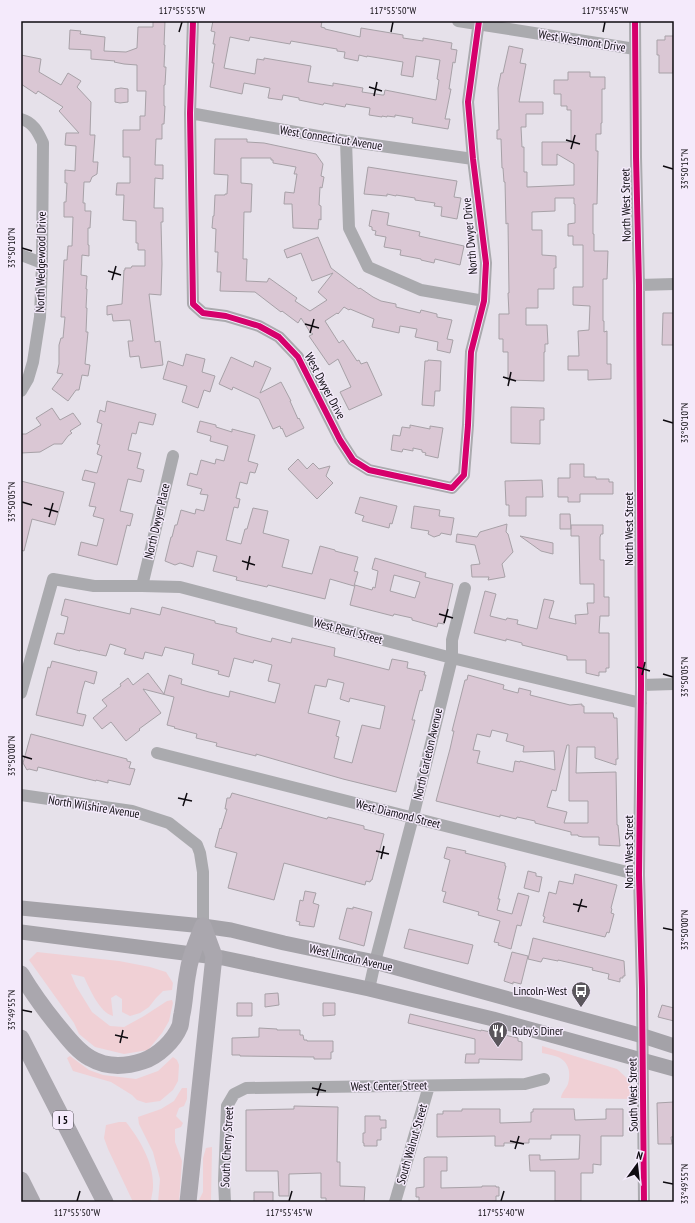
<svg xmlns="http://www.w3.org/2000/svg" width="695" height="1223" font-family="'PT Sans Narrow',sans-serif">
  <rect width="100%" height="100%" fill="#e6e1ea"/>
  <!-- green -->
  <path fill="#f0d0d5" d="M37 952 119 961 150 967 166 972 173 983 172 990 163 991 156 998 149 1007 140 1013 130 1016 122 1012V999L116 995 111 998 113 1016C99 1012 90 989 84 977L71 974 76 986 92 1012 110 1026 124 1027 144 1016 167 1001 172 1000 173 1003 169 1021 162 1033 148 1050 124 1054 95 1047 79 1034 74 1023 29 960Z
    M542 1046 617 1069 631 1082 630 1099 561 1098C561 1093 566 1089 568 1084 571 1073 569 1062 558 1057 553 1055 547 1054 542 1053Z
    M70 1056 89 1070 103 1075 136 1079 158 1071 173 1057 177 1060 179 1065 178 1081 173 1090 160 1101 146 1103 137 1100 132 1095 111 1082 73 1071 67 1058Z
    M182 1088H187V1099L184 1106 179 1108 176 1116 183 1123 181 1127 175 1129V1142L182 1161 179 1202H158L160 1179 153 1152 139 1124 138 1117 161 1109 174 1101Z
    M119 1122H126C140 1140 154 1163 153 1187 153 1192 151 1197 151 1202H133L108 1149 104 1138 106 1125Z
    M212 1147 211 1202H198L203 1192V1158L206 1148Z"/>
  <!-- building -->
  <path fill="#dac7d4" stroke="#a7a1a7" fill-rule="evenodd" d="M153 21H165L164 45H165L164 67H166L165 85H164V106H165L164 124H162V139H156L155 165H163V179L155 178 154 208H163V222H161L162 264 161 295 149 294 155 342 160 341 163 365 141 368 139 356 130 357 128 341H133L130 320 113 321 112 314 107 315V306L122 304 124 270H125V268H131L132 266H145V250H138V243H136V221L123 220 124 195H116L117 183H130V157H123V130H140V116H145L146 91H137V65L124 64 114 62 115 61 91 59V50L69 49 70 30 81 31 80 34 105 37 104 51 126 52 137 48 138 27H153Z
    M213 21H322L321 27 325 28V29L360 37 361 28 403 35V38L423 41V38L452 43 451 49 457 50 455 63 453 62 449 89H451L445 119H450L448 129 412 123 413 118 395 115V117L387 116V117L382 116V117L369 115 370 108 346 104 345 107 324 103 323 105 299 100V98L283 95 282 100 268 98 270 88 244 83 242 94 210 87 214 63H212L215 44H213L215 32 211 31ZM230 37 249 41 250 37 290 44 291 41 337 49V51L345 52 344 58 358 61 359 55 367 57V56L403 62 401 75 413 77 416 56 440 60 437 79 439 80 436 100 385 90 384 95H382L362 92 363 88 333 83V86L308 82 311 66 264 58V60L257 59 255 74 224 68Z
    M665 36H674L673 73H659V55H657V40H665Z
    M509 46 523 49 520 63 526 64 519 102H543V114H526V127H521L522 147H524V172H527V187L574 185V164L557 154V165H542V142H571V110H567V106H561V94H554V80H568V72H590V77H605V89H602V123H601V134H596V151H598L597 204H593V234H594V251H608L607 279H603V321H604V332L607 331V364H611V379L588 380V370H568V356H579L578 331 589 330 590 306 573 305V287H583V245H573V236H568V224L575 223V204H574V198H555V211L532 212V230H542V255L556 256V268H554V289H538V308H526V325H547L548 344H545V352H544V381L508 380V352H503V339H499V314H509L508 293H509L508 223 506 224 505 182H504L503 168H502L501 139H497V130H499L498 88 501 73H503Z
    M21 55 41 59 39 72 61 85 68 73 81 81 77 87 91 102 90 135H95L93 162H98L97 174 92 177 90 182H84L83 203H85V211H91L90 228H88V245H89V256L82 255 81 275 87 276 86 289H87L86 308H87L86 332H88L85 364 90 365 88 376 82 375 79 390H76L68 401 52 389 63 374 57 373 59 364V345L61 338H63L65 317H61L64 260H67L68 246H72L73 217H64V202H66L67 183H65V170L75 171 76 146 65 145 66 133H79L59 111 63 107 38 91 36 94 21 84Z
    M121 88 128 89V102L120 103 115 102V89Z
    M215 139H247V142L264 143 316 154 323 164 321 176 324 177 322 188 320 187 319 205 321 206V220L319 219 318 229 293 228 292 204H284L285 192 294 193 297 174H294L296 167 273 163V160H271V158H241V183L252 184 251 212H244L243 259H247L246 281 267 282 269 278 297 298 295 301 310 311 327 300 318 292 333 273 312 281 301 253 287 258 284 250 318 237 331 268 359 289 360 288 373 297 381 301 396 304V307L420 313 421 310 437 314V317L452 320 447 339 453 340 450 353 437 350 438 342 415 337 417 329 400 326 399 333 372 327 374 319 350 309 349 310 344 307 338 314 337 313 325 321 339 343 343 340 357 361 359 360 361 364 367 362 382 395 349 410 340 392 351 387 338 359 329 365 309 336 313 334 310 332 301 318 298 323 282 311 281 312 255 292 220 291 221 272H217L218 252H215L216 229 212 228 213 216H214L215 195H225V194H227L228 175 214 174Z
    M368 167 457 181 454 197 461 198 457 219 441 216 442 207 434 206 435 203 415 200V198L396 195V196L387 194V196L364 194Z
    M372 210 389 213 387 225 420 232 419 236 464 246 460 265 435 259 434 263 421 260V259L400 255 401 250 384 247 386 237 375 235 376 231 372 230V227L369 226Z
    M663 313H674V345H662Z
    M186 354 205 359 202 372 215 376 210 392 204 390 198 408 182 402 187 386 163 379 168 361 183 366Z
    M231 357 253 367 255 361 271 368 260 393 281 382 291 401H290L298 419 299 418 304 428 286 437 282 428 281 429 280 426 273 429 259 399 233 387 232 390 219 384Z
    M428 360 441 361 440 391H435L434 406 422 405 425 361H428Z
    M107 401 156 414 153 425 139 422 136 434 132 433 128 450 141 453 137 468 144 470 141 482 128 479 120 511 133 514 130 526 127 525 117 565 78 555 81 542 97 546 104 519 93 516 96 507 89 506 95 483 82 480 85 470 97 473 102 456 97 454 100 445 97 444 102 424 97 422 100 410 105 412Z
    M511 407 544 408V420H540V444L511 443Z
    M52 408 60 420 73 413 81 424 70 431 72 433 68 436 62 444H54L40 452 21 453V434H26L41 425 36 418Z
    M200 421 216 425V427L232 432V429L255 435 248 461 258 464 255 473 250 472 247 484 240 482 236 498 240 499 238 508 234 507 226 540 241 544 245 529H247L253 508 268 511 263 533 289 540 282 567 312 574 320 546 335 550V551L358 557 354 571 358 572 354 586 330 579 325 599 268 585 267 587 236 580 237 577 213 571 217 556 197 551 193 567 180 563 175 565 165 561 171 537H172L175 525H177L181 510 195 514 196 509 204 511 208 495 200 494 202 489 187 485 190 473 197 475 201 460 215 464 216 459 224 461 228 446 210 441 211 436 197 432Z
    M410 425 430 429V426L443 428 438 458 425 455 426 453 422 452V450L413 448V451L403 449 402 452 391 450 393 435 400 436 402 427 410 428Z
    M298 459 307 469 313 463 319 469 330 466 326 476 333 483 317 499 288 469Z
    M570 464H584V477H596V479H609V482H613V494H580V502H568V497H558V478H570Z
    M542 480 543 497H526V516H509V505H506L505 481Z
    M21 481 64 492 55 525 32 519 24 551 21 550Z
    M360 497 397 506 392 524 390 523 389 528 362 521 364 516 355 513Z
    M414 506 440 510 439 516 454 518 451 535 441 533 440 535 434 537 428 534 429 531 411 528Z
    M560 514H570L571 529H560Z
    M507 524 506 532 508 534 513 552 502 564 505 577 488 580 489 577H472L471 565 480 564 475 545 456 542 457 534 477 537 480 532Z
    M571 525H603V534H601L600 537V560H604V597H609V616H600L599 633H609V668H606V672H599V676L586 673V660H567V656L522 645V643L506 639V641L474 633 485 591 496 594 490 616 506 620 507 618 518 620 517 624 537 629 544 599 554 601 549 618 576 624 575 615 588 614 587 603H594V584H580L579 536H571Z
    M520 536 553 543V554L541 551Z
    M375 558 426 573 425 577 453 584 444 624 438 623 437 627 412 620V618L394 614 393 616 350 605 355 585 372 590 373 587 375 588 378 571 372 569ZM394 575 420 582 415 598 390 591Z
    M65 599 130 614 131 608 160 615 162 607 215 621V623L237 628 236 632 240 634 271 642 272 638 291 643 292 638 335 648 334 656 389 670 392 659 408 662 407 668 425 672 424 675H426L422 691 420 690 412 720H415L396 792 343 779 256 754V756L216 746 217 743 196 738 197 734 174 728 175 727 167 725 174 697 143 689 161 713 139 729 140 730 126 741 111 722 102 729 93 718 107 706 102 700 121 686 120 684 128 678 133 685 148 673 164 694 169 675 182 679 181 684 209 692 229 697 230 691 275 703 280 684 268 681 272 665 254 660 253 663 234 658 229 677 218 674 219 671 192 664 194 654 165 647 162 656 145 652 143 659 124 654 126 649 110 644 106 656 80 650V651L58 645 54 644 57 633 64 634 68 617 61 615ZM328 679 344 683 340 699 349 702 350 698 385 706 380 729 362 725 352 763 334 758 339 737 336 736 340 721 308 713 315 685 326 687Z
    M52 661 97 672 94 684 85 681 82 691 77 713 86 715 83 726 36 715 48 667 50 668Z
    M468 675 504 685 503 689 518 693 519 688 531 691 530 695 570 705 582 704V706H584V713H613L614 718H617L618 759H616V765L595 758V747H577L576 773 616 772 617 825H618L620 846 599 845V837H583L578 836V835H571V832L535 823V821L517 817 516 819 500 815V817L436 801 450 749 454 731H452L465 680H467ZM492 730 508 734 506 741 524 746 523 752 554 751 555 770 520 761V762L515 761 513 772 477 763 480 751 473 750 477 734 490 737ZM567 745H569V801H588V823H564L567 812 547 807 552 790 556 791Z
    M31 734 127 759V761L131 762 129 768 135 769 130 785 108 780V783L96 780V781L38 767 37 771 29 769 27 770 23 763Z
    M232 793 327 819 328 817 364 826V829L384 834 372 880H371L370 882 366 881 365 885 284 863 274 900 228 888 237 853 215 847 220 828 221 829 227 809H225L227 798H230Z
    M447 847 466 851 465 853 505 863V866H506L498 899H500L497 910 512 914 518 893 529 896 521 926 517 925 511 949 498 945 499 943 494 942 500 921 478 915 479 912 443 902 446 892 442 891 450 860 444 858Z
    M528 871 536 873V876L542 877 539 892 524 888Z
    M575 874 617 885 611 908 612 909 611 913 614 914 609 933 607 932 605 937 543 922 545 917 543 916 549 892 556 894 559 881 573 884Z
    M305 891 316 893 313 903 319 905 314 927 299 925 300 922 296 921 300 900 303 901Z
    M353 907 372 912 364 946 339 939 347 908 353 909Z
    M409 929 473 945 468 964 404 948Z
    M533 938 624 961 625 976H623V978H620V982L608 979 609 974 592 970 593 968 558 960V961L543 958 541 962 528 959Z
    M512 952 528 956 521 984 513 982V984L504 981Z
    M278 993 279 1005 265 1007V994Z
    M237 1003H252V1016H237Z
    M323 1003H335V1015L323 1016Z
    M662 1005 674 1008V1021L658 1017Z
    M410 1014 481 1031V1030L518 1038V1041L522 1042V1060L479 1059V1063H465L466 1054H475V1039L408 1023Z
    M259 1028 277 1029V1030H300V1035H303L304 1040H307V1041H333V1052H331V1059H314V1057L240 1056V1055H232V1038L259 1037Z
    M674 1102V1137H671L672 1144H658L657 1103Z
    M294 1106 338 1107 337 1162H340V1186L365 1187 364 1202H326V1198H321V1173L289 1174V1196H279L278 1171H246V1110L294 1109Z
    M462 1109H500V1123L531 1122V1112H533V1109H574L575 1120 606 1119V1109H623V1136H601V1165L593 1164V1173H581V1201H555V1171H530L529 1155H540V1160L579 1159 580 1135H551V1139H529V1143H504V1146H495V1136L437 1137V1114H443V1111H462Z
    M365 1116H380V1120H386V1128H381V1140H377V1146H364V1143H363V1133H365Z
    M427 1157H447V1171H441V1188L482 1187V1186H496V1187H499V1196H496V1201L419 1202V1197H416V1188L424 1187V1158Z
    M254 1192H273V1202H254Z"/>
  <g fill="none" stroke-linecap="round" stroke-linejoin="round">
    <!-- minor -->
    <path stroke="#aaaaae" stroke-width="12" d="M193 21 190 113 193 304 203 313 226 316 259 326 279 337 298 357 340 440 353 460 369 470 452 488 464 475 468 425 471 352 484 301 486 263 473 159 468 102 479 21
      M458 21 635 49
      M635 21 636 157 639 285 641 685 639 875 642 989 644 1202
      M190 113 346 141 473 159
      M21 119C33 122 38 132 43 143L42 263 40 317 33 362 28 379 21 391
      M346 141 349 228 368 267 421 290 484 301
      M21 255 42 263
      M639 285 674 284
      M142 586 173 456
      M641 685 674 684
      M21 693 53 579 94 586H142L180 587 452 658 641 703
      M157 753 639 875
      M21 795 132 811 169 823 197 845 200 853 203 872V926
      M369 989 375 962 413 817 452 658V640L465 588
      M225 1202 224 1181 227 1106 234 1094 246 1088 525 1084 544 1079
      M395 1202 429 1086"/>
    <!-- major -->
    <path stroke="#a4a2a8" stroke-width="15" d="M21 908 203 926 231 930 284 943 375 962 643 1036 674 1046
      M21 932 223 958 369 989 493 1019 674 1069"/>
    <!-- highway -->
    <path stroke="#aaa7ae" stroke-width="17" d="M21 974C33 994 47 1013 62 1031 70 1041 79 1052 90 1058 107 1068 125 1067 143 1061 158 1056 174 1041 180 1026 181 1023 181 1018 182 1014 185 1000 185 986 188 972 190 956 197 941 203 926
      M21 1038 105 1202
      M21 1180 32 1202
      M188 1202 214 956 203 926"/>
    <!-- cycleway casing -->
    <g stroke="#f4eafb" stroke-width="8">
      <path id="cycleway" d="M193 21 190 113 193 304 203 313 226 316 259 326 279 337 298 357 340 440 353 460 369 470 452 488 464 475 468 425 471 352 484 301 486 263 473 159 468 102 479 21
        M635 21 636 157 639 285 641 685 639 875 642 989 644 1202"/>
    </g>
    <!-- cycleway -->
    <use href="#cycleway" stroke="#d6006c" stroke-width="6"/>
  </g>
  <!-- ticks -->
  <path fill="none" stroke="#0e0b10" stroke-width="1.5" d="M179 32 182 22M391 32 393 22M603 32 605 22M369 87 382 91M374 96 377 82M566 140 580 144M571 149 575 135M663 166 673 169M22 248 32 251M108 271 121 275M112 280 116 266M305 324 319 328M310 333 314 319M503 377 516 381M508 386 511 372M663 420 673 423M22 502 32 505M44 508 58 512M49 517 53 503M242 561 255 565M247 570 250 556M439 614 453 618M444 623 448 609M637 667 650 671M663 674 673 677M642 675 645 662M22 756 32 759M178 798 192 801M183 806 187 793M376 851 389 854M381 859 384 846M573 904 587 907M578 912 582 899M663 928 673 930M22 1010 32 1012M115 1035 128 1038M120 1043 123 1030M312 1088 326 1091M317 1096 321 1083M510 1141 524 1144M515 1149 519 1136M663 1182 673 1184M77 1201 80 1191M289 1201 292 1191M501 1201 504 1191"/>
  <!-- icons -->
  <defs>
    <g id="bus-pin" transform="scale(1)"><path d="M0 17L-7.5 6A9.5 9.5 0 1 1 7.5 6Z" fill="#5a565c" stroke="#f4eafb"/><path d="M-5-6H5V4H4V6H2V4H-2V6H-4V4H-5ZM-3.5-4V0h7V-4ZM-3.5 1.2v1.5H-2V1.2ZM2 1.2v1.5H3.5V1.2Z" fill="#fff"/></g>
    <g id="restaurant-pin" transform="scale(1)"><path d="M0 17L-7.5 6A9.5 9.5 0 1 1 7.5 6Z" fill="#5a565c" stroke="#f4eafb"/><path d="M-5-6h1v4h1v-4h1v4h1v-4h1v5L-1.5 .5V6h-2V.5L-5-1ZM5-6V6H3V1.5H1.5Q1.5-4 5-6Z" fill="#fff"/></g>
  </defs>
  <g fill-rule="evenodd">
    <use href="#bus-pin" x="581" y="991"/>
    <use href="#restaurant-pin" x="498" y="1031"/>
  </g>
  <g text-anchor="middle" stroke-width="3" stroke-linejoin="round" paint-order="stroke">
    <!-- shield labels -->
    <rect fill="#f4eafb" stroke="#534e56" stroke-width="1" x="53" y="1111" width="20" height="18" rx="3"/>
    <g font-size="11" font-weight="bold" fill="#0e0b10">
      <text x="63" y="1124">I 5</text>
    </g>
    <!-- street labels -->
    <g font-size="12" fill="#0e0b10" stroke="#f4eafb">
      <text transform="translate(582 41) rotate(9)" y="4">West Westmont Drive</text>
      <text transform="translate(331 138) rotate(9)" y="4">West Connecticut Avenue</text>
      <text transform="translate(626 205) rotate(-91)" y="4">North West Street</text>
      <text transform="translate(470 236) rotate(-95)" y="4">North Dwyer Drive</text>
      <text transform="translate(41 262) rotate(-89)" y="4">North Wedgewood Drive</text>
      <text transform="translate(325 386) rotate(62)" y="4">West Dwyer Drive</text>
      <text transform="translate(157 521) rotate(-77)" y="4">North Dwyer Place</text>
      <text transform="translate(629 529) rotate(-90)" y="4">North West Street</text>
      <text transform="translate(348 631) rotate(15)" y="4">West Pearl Street</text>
      <text transform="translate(428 754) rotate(-77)" y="4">North Carleton Avenue</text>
      <text transform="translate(94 807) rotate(9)" y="4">North Wilshire Avenue</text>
      <text transform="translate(398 814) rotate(14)" y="4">West Diamond Street</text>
      <text transform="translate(629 852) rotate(-90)" y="4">North West Street</text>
      <text transform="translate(351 958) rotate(13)" y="4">West Lincoln Avenue</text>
      <text transform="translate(389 1086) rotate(-1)" y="4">West Center Street</text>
      <text transform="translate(633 1095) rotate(-91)" y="4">South West Street</text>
      <text transform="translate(412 1144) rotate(-74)" y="4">South Walnut Street</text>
      <text transform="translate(227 1147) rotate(-87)" y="4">South Cherry Street</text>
    </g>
    <!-- poi labels -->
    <g font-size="12" fill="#0e0b10" stroke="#f4eafb" text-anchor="end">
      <text x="567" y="995">Lincoln-West</text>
      <text x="512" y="1035" text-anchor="start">Ruby's Diner</text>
    </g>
  </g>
  <!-- border -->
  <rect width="695" height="1223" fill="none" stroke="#f4eafb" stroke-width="44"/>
  <!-- north arrow -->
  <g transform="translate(637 1165) rotate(15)" stroke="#f4eafb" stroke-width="3" paint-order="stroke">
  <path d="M0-3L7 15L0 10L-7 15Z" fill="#0e0b10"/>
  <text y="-6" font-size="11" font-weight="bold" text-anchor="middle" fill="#0e0b10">N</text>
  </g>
  <rect x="22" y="22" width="651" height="1179" fill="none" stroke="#0e0b10" stroke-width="1.5"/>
  <g font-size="10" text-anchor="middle" fill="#0e0b10">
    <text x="182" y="14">117°55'55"W</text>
    <text x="393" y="14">117°55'50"W</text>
    <text x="605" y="14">117°55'45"W</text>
    <text transform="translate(684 169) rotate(-90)" y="4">33°50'15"N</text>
    <text transform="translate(11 248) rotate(-90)" y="4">33°50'10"N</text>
    <text transform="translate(684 423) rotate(-90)" y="4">33°50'10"N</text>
    <text transform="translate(11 502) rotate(-90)" y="4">33°50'05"N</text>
    <text transform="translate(684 677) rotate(-90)" y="4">33°50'05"N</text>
    <text transform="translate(11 756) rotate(-90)" y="4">33°50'00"N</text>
    <text transform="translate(684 930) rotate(-90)" y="4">33°50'00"N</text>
    <text transform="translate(11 1010) rotate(-90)" y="4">33°49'55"N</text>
    <text transform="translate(684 1184) rotate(-90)" y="4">33°49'55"N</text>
    <text x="77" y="1216">117°55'50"W</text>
    <text x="289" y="1216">117°55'45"W</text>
    <text x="501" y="1216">117°55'40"W</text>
  </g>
</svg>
